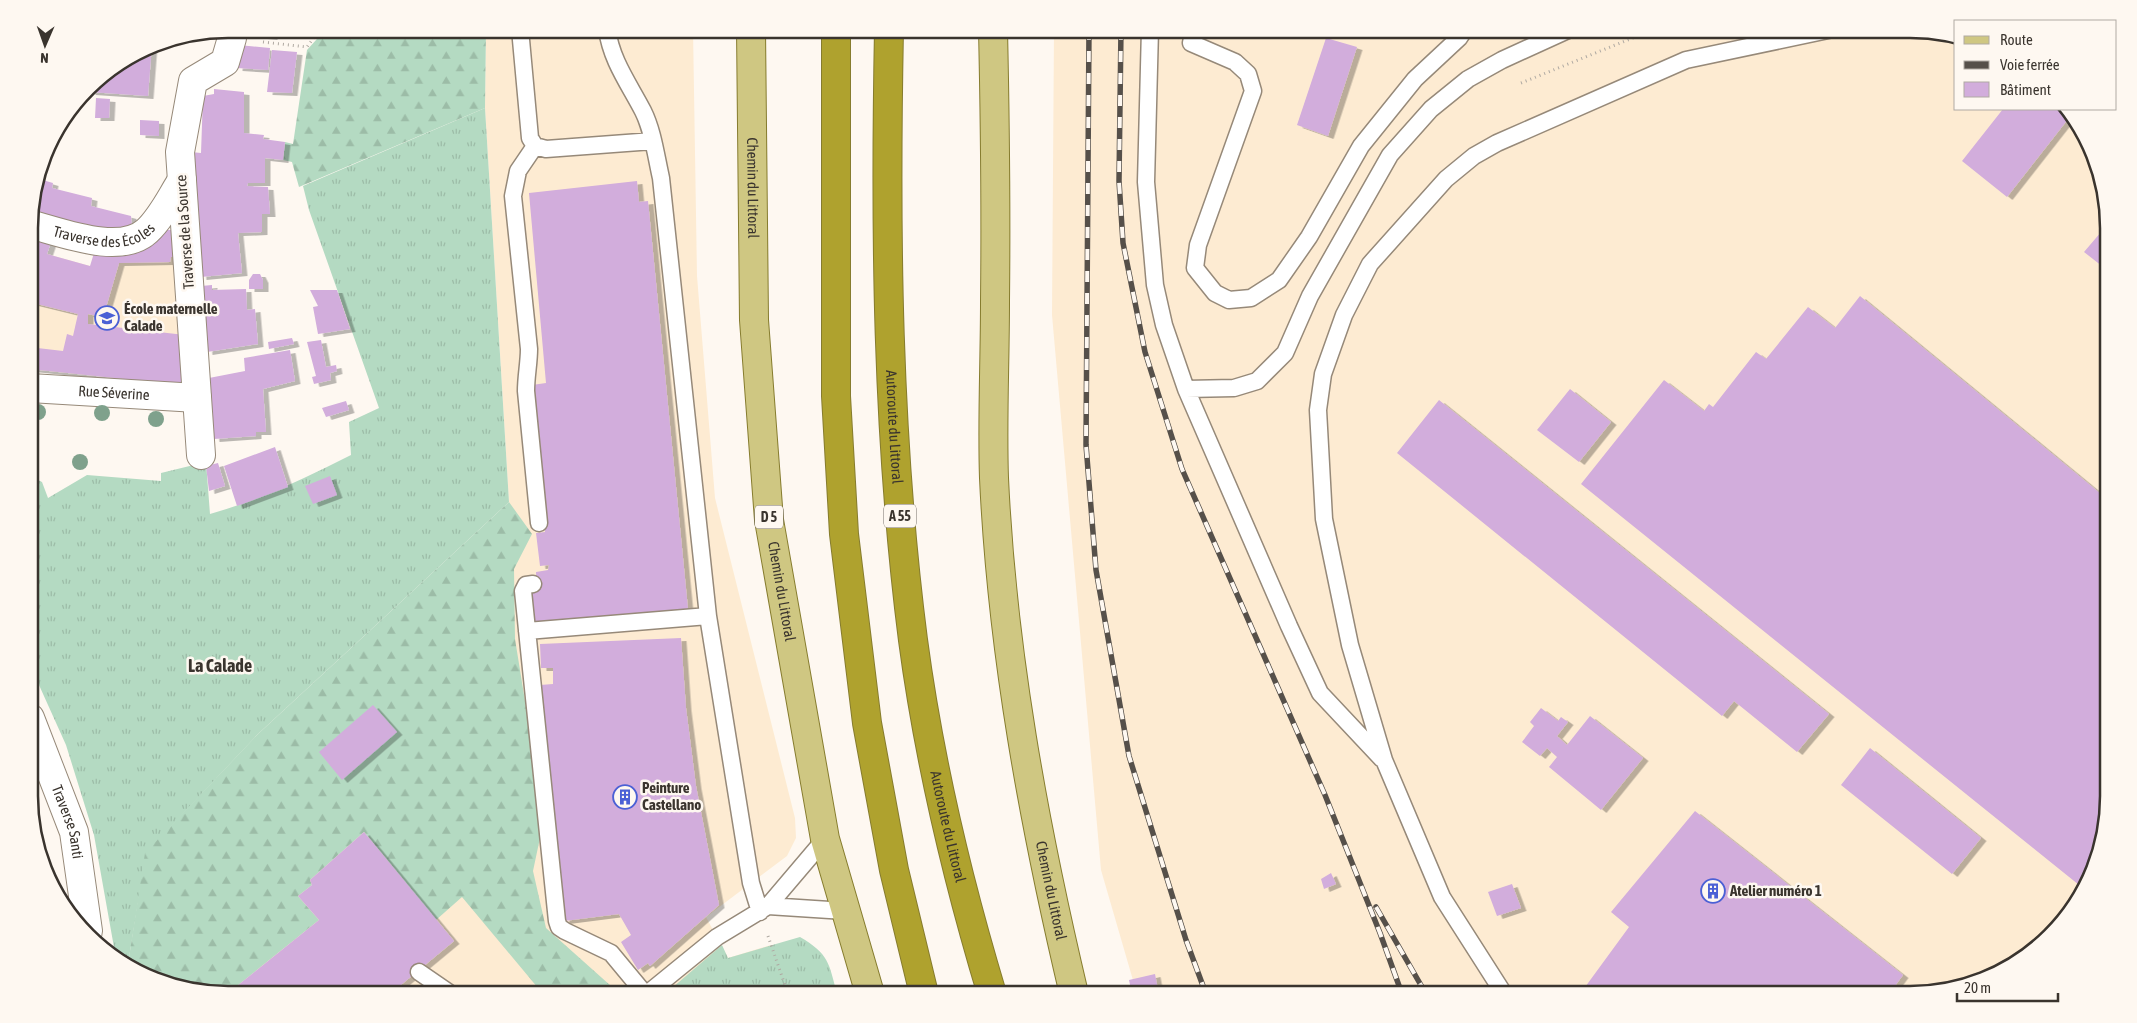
<svg xmlns="http://www.w3.org/2000/svg" width="2137" height="1023" font-family="'Asap Condensed',sans-serif">
  <defs>
    <pattern id="grass-tufts" width="24" height="20" patternUnits="userSpaceOnUse" patternTransform="scale(1.25)"><rect width="24" height="20" fill="#b4dac2"/><path d="M3 7l-1-3M5 7V3M7 7l1-3M15 17l-1-3M17 17v-4M19 17l1-3" fill="none" stroke="#9cbca7"/></pattern>
    <pattern id="forest-firs" width="22" height="20" patternUnits="userSpaceOnUse" patternTransform="scale(1.25)"><rect width="22" height="20" fill="#b4dac2"/><path d="M5 1l3.5 6h-7zM16 11l3.5 6h-7z" fill="#9cbca7"/></pattern>
    <filter id="shadow"><feDropShadow dx="5.5" dy="3" stdDeviation="0" flood-color="#0004"/></filter>
  </defs>
  <rect width="100%" height="100%" fill="#fef8f1"/>
  <!-- built -->
  <path fill="#fdebd2" d="M486 29H693L697 276 715 498 795 818 796 838 787 856 706 917 728 958 771 945 809 994H227L140 974 128 964 509 502 485 108Z
    M1054 29H1910L1956 39V109H2068L2075 117 2107 201 2108 796 2088 883 2059 927 2020 961 1973 984 1923 994H1137L1101 870 1052 315Z
    M161 230H177L181 385 30 369 29 236 47 254 90 266Z"/>
  <!-- grass -->
  <path fill="url(#grass-tufts)" d="M485 108 509 502 258 734 146 853 128 964 115 953 94 835 66 745 30 665V476L42 482 48 498 87 475 161 481V473L206 462 210 514C260 500 305 478 351 455L349 422 379 408 309 210 303 186Z
    M800 937C829 954 829 963 837 994H665L722 945 728 958Z"/>
  <!-- forest -->
  <path fill="url(#forest-firs)" d="M326 29H486L485 108 299 187 292 162 283 160 285 142 293 144 307 50Z
    M509 502 532 534 514 569 515 639 544 819 533 871 546 928 611 986 621 987 619 994H543L462 897 436 920 364 832 310 880 312 885 298 896 319 920 227 994 140 974 128 964 145 853 258 734Z"/>
  <!-- building -->
  <path fill="#d2addc" filter="url(#shadow)" d="M243 29H273L272 37 243 34Z
    M1326 38 1357 47 1328 136 1297 125Z
    M152 44 148 96 90 92 91 85 96 78Z
    M239 45 270 48 268 70 237 68Z
    M272 50 297 52 292 93 267 92Z
    M214 89 244 92V133L264 135 263 139 285 142 283 160 265 158V183H248L247 186 268 187 270 214H262V232L238 233 242 273 201 277 191 152 201 153 203 96 214 94Z
    M96 98 110 99 109 118H95Z
    M2003 109H2068L2072 114 2007 197 1962 161Z
    M140 120 159 121V136L140 135Z
    M39 179 53 183 52 188 92 198 91 206 131 216 132 227 100 230 29 214Z
    M637 181 639 202 648 201 688 609 531 624 528 593 537 592 536 572 548 570 549 565 540 566 536 533 545 532 532 385 546 383 529 193Z
    M2107 225V270L2084 252Z
    M161 230H177L179 257H171L170 262 119 263 105 311 97 316 88 314V324L185 335 188 377 181 385 30 369 29 347 63 351 67 334 73 336 78 314 29 302V236L51 242 47 254 90 266 94 253Z
    M253 274H260L263 280V289H249V280Z
    M212 285V290L246 289 247 310 255 309 258 344 207 352 201 286Z
    M310 290H337L350 329 318 334 313 307 318 306Z
    M1860 296 2107 499 2108 796 2088 883 2084 889 1581 484 1664 380 1704 411 1709 404 1713 407 1756 352 1766 359 1808 307 1835 328Z
    M292 338 294 344 269 349 268 342Z
    M321 340 326 367 336 365 337 371 330 373 331 380 314 384 312 377 316 376 307 342Z
    M290 350 295 381 263 389 266 432H256V436L214 439 209 378 245 371 244 358Z
    M1570 389 1611 422 1579 462 1537 430Z
    M1439 400 1829 714 1797 752 1734 701 1722 716 1397 453Z
    M346 401 349 410 326 417 322 408Z
    M275 447 288 487 237 506 224 466Z
    M218 463 225 486 209 491 206 466Z
    M330 476 337 495 313 504 305 486Z
    M681 638 686 708 696 786 719 905 650 966 648 963 638 970 621 942 631 935 619 914 564 921 540 685 553 684V668H541L540 644Z
    M373 705 397 732 342 780 319 752Z
    M1541 708 1558 721 1561 717 1568 722 1557 736 1567 745 1590 716 1643 758 1601 810 1549 767 1557 757 1547 748 1540 756 1522 742 1534 726 1530 722Z
    M1870 748 1981 838 1952 874 1841 785Z
    M1695 811 1903 975 1889 994H1580L1629 927 1611 912Z
    M364 832 454 941 390 994H227L319 920 298 896 312 885 310 880Z
    M1331 873 1336 884 1324 889 1321 879Z
    M1512 884 1521 908 1497 916 1488 892Z
    M1155 974 1158 990 1132 994 1129 980Z"/>
  <g fill="none" stroke-linecap="round" stroke-linejoin="round">
    <!-- lane casing -->
    <g stroke="#968979" stroke-width="19">
      <path id="lane" d="M520 29 530 138 535 146 546 149 653 141
        M607 29C611 60 629 84 643 111 653 131 656 156 661 178L708 616 751 883 760 912
        M1150 29 1146 182 1155 285 1164 325 1186 389 1234 388 1257 381 1285 353 1310 296 1390 155 1431 109 1468 79 1502 60 1570 29
        M1194 29 1191 43 1235 62 1248 74 1253 91 1198 245 1195 268 1215 293 1229 300 1251 298 1279 280 1309 237 1361 146 1415 79 1459 38 1465 29
        M535 146 518 171 513 196 529 349C529 363 526 376 526 391L539 523
        M1186 389 1289 626 1320 693 1382 759
        M533 584 526 585 523 591 557 921 559 927 565 931 611 953 645 994
        M527 631 708 616
        M768 906 845 911
        M419 972 451 994
        M647 994 717 937 768 906 825 839
        M1504 994 1442 897 1384 760 1350 645 1324 519 1318 410 1323 374 1344 315 1370 264 1446 179 1474 156 1497 143 1686 60 1833 29"/>
    </g>
    <!-- street casing -->
    <g stroke="#968979" stroke-width="30">
      <g id="street">
        <path id="s1" d="M29 224C61 232 120 256 147 231 162 217 171 197 182 180"/>
        <path id="s2" d="M30 388 197 398"/>
        <path d="M201 455 180 152 193 81 225 62 232 38 230 29"/>
        <path id="s3" d="M30 718 74 832 88 931"/>
      </g>
    </g>
    <!-- primary casing -->
    <g stroke="#867c2e" stroke-width="30">
      <g id="primary">
        <path id="s4" d="M751 29 754 320 769 520 825 839 870 994"/>
        <path id="s5" d="M993 29C995 120 996 211 995 302 995 361 992 420 994 478 1002 652 1034 825 1074 994"/>
      </g>
    </g>
    <!-- highway casing -->
    <g stroke="#867c2e" stroke-width="30">
      <g id="highway">
        <path d="M836 29V396L844 534 867 723 894 870 924 994"/>
        <path id="s6" d="M889 29C885 233 887 438 913 640 929 760 957 878 992 994"/>
      </g>
    </g>
    <!-- path -->
    <path stroke="#afa9a2" stroke-width="3" stroke-dasharray="1 4" stroke-linecap="butt" d="M263 42 307 47 320 29
      M1521 83 1655 29
      M768 936 788 994"/>
    <!-- lane -->
    <use href="#lane" stroke="#fff" stroke-width="16"/>
    <!-- street -->
    <use href="#street" stroke="#fff" stroke-width="28"/>
    <!-- primary -->
    <use href="#primary" stroke="#cfc782" stroke-width="28"/>
    <!-- highway -->
    <use href="#highway" stroke="#afa22e" stroke-width="28"/>
    <!-- rail casing -->
    <g stroke="#56504a" stroke-width="5.5">
      <path id="rail" d="M1089 29 1086 445 1096 570 1129 756 1186 940 1206 994
        M1121 29 1119 181 1123 243 1145 352 1182 469 1325 795 1380 933 1402 994
        M1376 907 1426 994"/>
    </g>
    <!-- rail -->
    <use href="#rail" stroke="#fef8f1" stroke-width="4" stroke-dasharray="11" stroke-linecap="butt"/>
  </g>
  <!-- trees -->
  <g fill="#7fa18c">
    <circle cx="38" cy="412" r="8"/>
    <circle cx="102" cy="413" r="8"/>
    <circle cx="156" cy="419" r="8"/>
    <circle cx="80" cy="462" r="8"/>
  </g>
  <!-- icons -->
  <defs>
    <g id="school-ring" transform="scale(1.25)"><circle r="9.5" fill="#fef8f1" stroke="#4b60d5" stroke-width="1.5"/><path d="M0-5L7-2L0 1L-7-2ZM-4 1L0 2.5L4 1V4Q0 6-4 4Z" fill="#4b60d5"/></g>
    <g id="building-ring" transform="scale(1.25)"><circle r="9.5" fill="#fef8f1" stroke="#4b60d5" stroke-width="1.5"/><path d="M-4-6H4V6H1V3H-1V6H-4ZM-2.5-4.3h1.7v1.8h-1.7ZM.8-4.3h1.7v1.8H.8ZM-2.5-1h1.7V.8h-1.7ZM.8-1h1.7V.8H.8Z" fill="#4b60d5"/></g>
  </defs>
  <g fill-rule="evenodd">
    <use href="#school-ring" x="107" y="318"/>
    <use href="#building-ring" x="625" y="797"/>
    <use href="#building-ring" x="1713" y="891"/>
  </g>
  <g text-anchor="middle" stroke-width="5" stroke-linejoin="round" paint-order="stroke">
    <!-- shield labels -->
    <g fill="#fef8f1" stroke="#756f68" stroke-width="1">
      <rect x="884" y="504.5" width="32" height="23" rx="4"/>
      <rect x="755" y="505.5" width="28" height="23" rx="4"/>
    </g>
    <g font-size="14" font-weight="bold" fill="#3a342e">
      <text x="900" y="521">A 55</text>
      <text x="769" y="522">D 5</text>
    </g>
    <!-- street labels -->
    <g font-size="15" fill="#3a342e" stroke="#fef8f1">
      <text dy="5" stroke="none"><textPath href="#s4" startOffset="159">Chemin du Littoral</textPath></text>
      <text dy="5" stroke="none"><textPath href="#s1" startOffset="78">Traverse des Écoles</textPath></text>
      <text transform="translate(185 232) rotate(-94)" y="5">Traverse de la Source</text>
      <text dy="5" stroke="none"><textPath href="#s2" startOffset="84">Rue Séverine</textPath></text>
      <text dy="5" stroke="none"><textPath href="#s6" startOffset="398">Autoroute du Littoral</textPath></text>
      <text dy="5" stroke="none"><textPath href="#s4" startOffset="564">Chemin du Littoral</textPath></text>
      <text dy="5" stroke="none"><textPath href="#s3" startOffset="111">Traverse Santi</textPath></text>
      <text dy="5" stroke="none"><textPath href="#s6" startOffset="802">Autoroute du Littoral</textPath></text>
      <text dy="5" stroke="none"><textPath href="#s5" startOffset="866">Chemin du Littoral</textPath></text>
    </g>
    <!-- poi labels -->
    <g font-size="15" font-weight="bold" fill="#3a342e" stroke="#fef8f1" text-anchor="start">
      <text x="124" y="314">École maternelle<tspan x="124" dy="17">Calade</tspan></text>
      <text x="642" y="793">Peinture<tspan x="642" dy="17">Castellano</tspan></text>
      <text x="1730" y="896">Atelier numéro 1</text>
    </g>
    <!-- quarter labels -->
    <g font-size="18" font-weight="bold" fill="#3a342e" stroke="#fef8f1">
      <text x="220" y="672">La Calade</text>
    </g>
  </g>
  <!-- crop -->
  <path d="M0 0H2137V1023H0ZM228 38H1910A190 190 0 0 1 2100 228V796A190 190 0 0 1 1910 986H228A190 190 0 0 1 38 796V228A190 190 0 0 1 228 38Z" fill="#fef8f1" fill-rule="evenodd"/>
  <path fill="none" stroke="#3a342e" stroke-width="2.5" d="M228 38H1910A190 190 0 0 1 2100 228V796A190 190 0 0 1 1910 986H228A190 190 0 0 1 38 796V228A190 190 0 0 1 228 38Z"/>
  <!-- legend -->
  <rect x="1954" y="20" width="162" height="90" fill="#fef8f1" stroke="#b0aaa3"/>
  <rect x="1964" y="36" width="25" height="8" fill="#cfc782" stroke="#b0aaa3"/>
  <text x="2000" y="45" font-size="15" fill="#3a342e">Route</text>
  <rect x="1964" y="61" width="25" height="8" fill="#56504a" stroke="#b0aaa3"/>
  <text x="2000" y="70" font-size="15" fill="#3a342e">Voie ferrée</text>
  <rect x="1964" y="82" width="25" height="15" fill="#d2addc" stroke="#b0aaa3"/>
  <text x="2000" y="95" font-size="15" fill="#3a342e">Bâtiment</text>
  <!-- north arrow -->
  <g transform="translate(45 45) rotate(182)" stroke="#fef8f1" stroke-width="4" paint-order="stroke">
  <path d="M0-4L9 19L0 12L-9 19Z" fill="#3a342e"/>
  <text y="-8" font-size="14" font-weight="bold" text-anchor="middle" fill="#3a342e">N</text>
  </g>
  <!-- scale -->
  <path d="M1957 993v8h101v-8" fill="none" stroke="#3a342e" stroke-width="2.5"/>
  <text x="1964" y="993" font-size="15" fill="#3a342e" stroke="#fef8f1" stroke-width="4" paint-order="stroke">20 m</text>
</svg>
